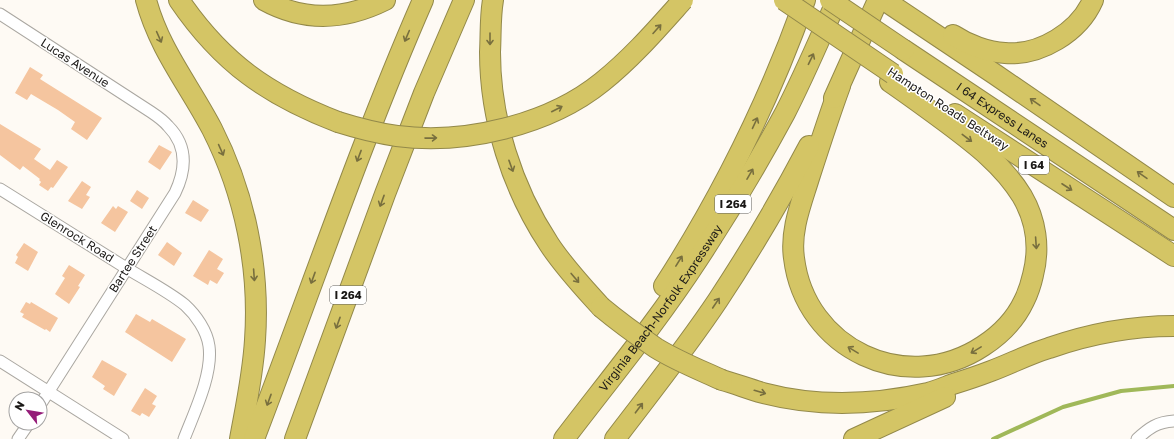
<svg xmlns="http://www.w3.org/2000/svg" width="1174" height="439" font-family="'Golos Text',sans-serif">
  <rect width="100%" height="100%" fill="#fefaf4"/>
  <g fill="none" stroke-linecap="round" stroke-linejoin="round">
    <!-- stream -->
    <path stroke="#a0b859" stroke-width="4" d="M993 439 1063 407 1121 391 1174 386"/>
  </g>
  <!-- building -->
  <path fill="#f5c59f" d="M30 67 43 75 40 79 102 118 87 140 71 129 75 122 58 110 31 94 27 100 15 93Z
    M0 124 41 149 34 159 50 170 57 160 68 167 53 188 51 187 48 191 39 185 41 182 39 180 40 179 23 166 20 170 0 155Z
    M159 145 172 152 160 170 148 162Z
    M82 181 91 187 86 195 90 197 82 209 68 201Z
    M137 190 149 198 142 209 130 201Z
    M193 200 209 210 201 222 185 213Z
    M113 206 116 209 118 206 128 212 115 232 101 223Z
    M167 242 182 253 174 266 158 255Z
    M24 243 38 252 28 271 15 263 18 257 16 255Z
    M209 250 223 259 217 269 224 273 217 284 210 280 208 285 193 276Z
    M69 265 85 275 78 286 80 287 69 304 55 294 65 278 62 276Z
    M26 302 30 304 31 302 58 318 50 332 46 329 45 330 22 317 24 314 20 312Z
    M136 314 150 322 152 319 186 339 172 362 125 332Z
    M102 360 127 374 114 396 103 389 105 386 92 377Z
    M145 388 157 396 152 404 156 406 149 417 142 413 140 416 131 411Z"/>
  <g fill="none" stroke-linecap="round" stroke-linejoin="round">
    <!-- minor casing -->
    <g stroke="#aaa7a1" stroke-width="13">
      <path id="minor" d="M0 14 151 112C157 116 163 120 168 126 188 146 186 170 175 193L40 405
        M0 189C41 215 82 240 123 266 142 278 168 291 185 305 196 315 207 331 209 346 213 374 194 413 184 439
        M0 361 123 439
        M18 439 29 423
        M1137 439C1149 428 1157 422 1174 421"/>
    </g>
    <!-- motorway casing -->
    <g stroke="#93894a" stroke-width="22">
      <g id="motorway">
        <path d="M146 0C159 49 189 85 212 129 245 194 260 268 255 340 253 374 246 406 240 439"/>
        <path d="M179 0C222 63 268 95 338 122"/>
        <path d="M264 0C304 22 345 20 385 0"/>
        <path d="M493 0C490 17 491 34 490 52 490 119 512 188 549 244 564 267 583 287 601 307"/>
        <path d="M884 0 996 75 1174 197"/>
        <path d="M953 35C968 45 988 52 1005 53 1040 56 1079 32 1093 0"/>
        <path id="s1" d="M904 50 1174 230"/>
        <path d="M840 86C829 116 819 147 809 178 801 204 790 231 794 258 805 349 906 397 983 346 1000 335 1015 320 1024 301 1028 293 1031 284 1033 275 1040 248 1036 220 1022 196 1003 165 975 144 947 123 928 109 909 95 890 82"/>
        <path d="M834 98 878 0"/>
        <path d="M955 114 1174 256"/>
        <path d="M664 286C722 196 769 101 805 0"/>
        <path d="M722 380C736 384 749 389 763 393 816 407 874 405 928 393 936 391 945 387 953 384 966 380 978 376 991 371 1010 364 1029 354 1049 348 1089 334 1132 326 1174 326"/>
        <path d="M254 439C310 293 360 144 423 0"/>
        <path d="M295 439 385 194 424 93 464 0"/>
        <path id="s2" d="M564 439C609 380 657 322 698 259 729 212 758 163 785 113 804 76 820 38 837 0"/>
        <path d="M615 439C650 393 686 348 718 300 751 250 781 199 809 146"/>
        <path d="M854 439 945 397"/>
      </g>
    </g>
    <!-- minor -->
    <use href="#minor" stroke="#fff" stroke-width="11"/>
    <!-- motorway -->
    <use href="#motorway" stroke="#d4c565" stroke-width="20"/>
    <!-- motorway-bridge casing -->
    <g stroke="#93894a" stroke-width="22" stroke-linecap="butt">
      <path id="motorway-bridge" d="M784 0 893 74
        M830 0 904 50
        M338 122C357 128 376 133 397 136 464 145 549 125 602 82 632 58 657 29 683 0
        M601 307C619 322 637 335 656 348 677 361 700 370 722 380"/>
    </g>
    <!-- motorway-bridge -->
    <use href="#motorway-bridge" stroke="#d4c565" stroke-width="20"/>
  </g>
  <!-- one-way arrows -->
  <defs><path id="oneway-shaft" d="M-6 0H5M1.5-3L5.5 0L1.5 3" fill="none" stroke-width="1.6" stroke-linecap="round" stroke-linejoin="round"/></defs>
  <g stroke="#786f3e">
    <use href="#oneway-shaft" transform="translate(657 29) rotate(-48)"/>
    <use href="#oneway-shaft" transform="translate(407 36) rotate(113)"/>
    <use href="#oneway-shaft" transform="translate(159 37) rotate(66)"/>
    <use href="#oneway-shaft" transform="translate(490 39) rotate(90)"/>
    <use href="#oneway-shaft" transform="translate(811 59) rotate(-64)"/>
    <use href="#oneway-shaft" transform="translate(1035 102) rotate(-145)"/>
    <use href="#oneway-shaft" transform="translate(557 109) rotate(-27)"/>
    <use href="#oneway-shaft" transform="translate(755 123) rotate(-65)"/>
    <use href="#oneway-shaft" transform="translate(431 138) rotate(-1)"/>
    <use href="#oneway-shaft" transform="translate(967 138) rotate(37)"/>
    <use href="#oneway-shaft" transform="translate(221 150) rotate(66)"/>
    <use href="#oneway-shaft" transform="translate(359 156) rotate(111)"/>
    <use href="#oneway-shaft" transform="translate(511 166) rotate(70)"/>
    <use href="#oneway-shaft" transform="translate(750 174) rotate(-60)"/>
    <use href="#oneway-shaft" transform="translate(1142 175) rotate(-145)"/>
    <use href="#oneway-shaft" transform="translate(1067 187) rotate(33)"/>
    <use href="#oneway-shaft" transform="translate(382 201) rotate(110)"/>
    <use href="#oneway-shaft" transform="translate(1036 243) rotate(86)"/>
    <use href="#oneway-shaft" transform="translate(679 261) rotate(-58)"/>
    <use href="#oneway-shaft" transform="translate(254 275) rotate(86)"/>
    <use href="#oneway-shaft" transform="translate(313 278) rotate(110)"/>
    <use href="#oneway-shaft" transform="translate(575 278) rotate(50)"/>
    <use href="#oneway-shaft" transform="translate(716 303) rotate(-56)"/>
    <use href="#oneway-shaft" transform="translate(338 323) rotate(110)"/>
    <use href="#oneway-shaft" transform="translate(853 350) rotate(-149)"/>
    <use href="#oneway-shaft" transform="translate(976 350) rotate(149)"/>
    <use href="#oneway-shaft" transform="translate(760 392) rotate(16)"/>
    <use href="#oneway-shaft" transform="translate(269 400) rotate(110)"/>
    <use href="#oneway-shaft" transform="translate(639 408) rotate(-53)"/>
  </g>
  <g text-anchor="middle" stroke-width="3" stroke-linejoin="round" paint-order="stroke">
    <!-- shield labels -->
    <g fill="#fff" stroke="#5f5e5d" stroke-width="1">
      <rect x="1019" y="156" width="30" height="18" rx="3"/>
      <rect x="715" y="195" width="36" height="18" rx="3"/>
      <rect x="330" y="286" width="36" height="18" rx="3"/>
    </g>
    <g font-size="11" font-weight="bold" fill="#1b1917">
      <text x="1034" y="169">I 64</text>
      <text x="733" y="208">I 264</text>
      <text x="348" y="299">I 264</text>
    </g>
    <!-- street labels -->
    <g font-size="12" fill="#1b1917" stroke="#fff">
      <text transform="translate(75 63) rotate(33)" y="4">Lucas Avenue</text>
      <text transform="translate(948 109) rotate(33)" y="4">Hampton Roads Beltway</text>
      <text dy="4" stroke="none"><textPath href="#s1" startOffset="118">I 64 Express Lanes</textPath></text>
      <text transform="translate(77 237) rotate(32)" y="4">Glenrock Road</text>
      <text transform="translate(133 259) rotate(-57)" y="4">Bartee Street</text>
      <text dy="4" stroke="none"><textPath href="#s2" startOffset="163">Virginia Beach-Norfolk Expressway</textPath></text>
    </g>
  </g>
  <!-- north arrow -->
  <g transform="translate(28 411) rotate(301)"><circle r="19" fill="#ffffff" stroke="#a4a3a2"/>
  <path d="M0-3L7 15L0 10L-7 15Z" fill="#951d79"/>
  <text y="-6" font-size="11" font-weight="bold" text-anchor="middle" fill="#1b1917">N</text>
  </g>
</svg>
